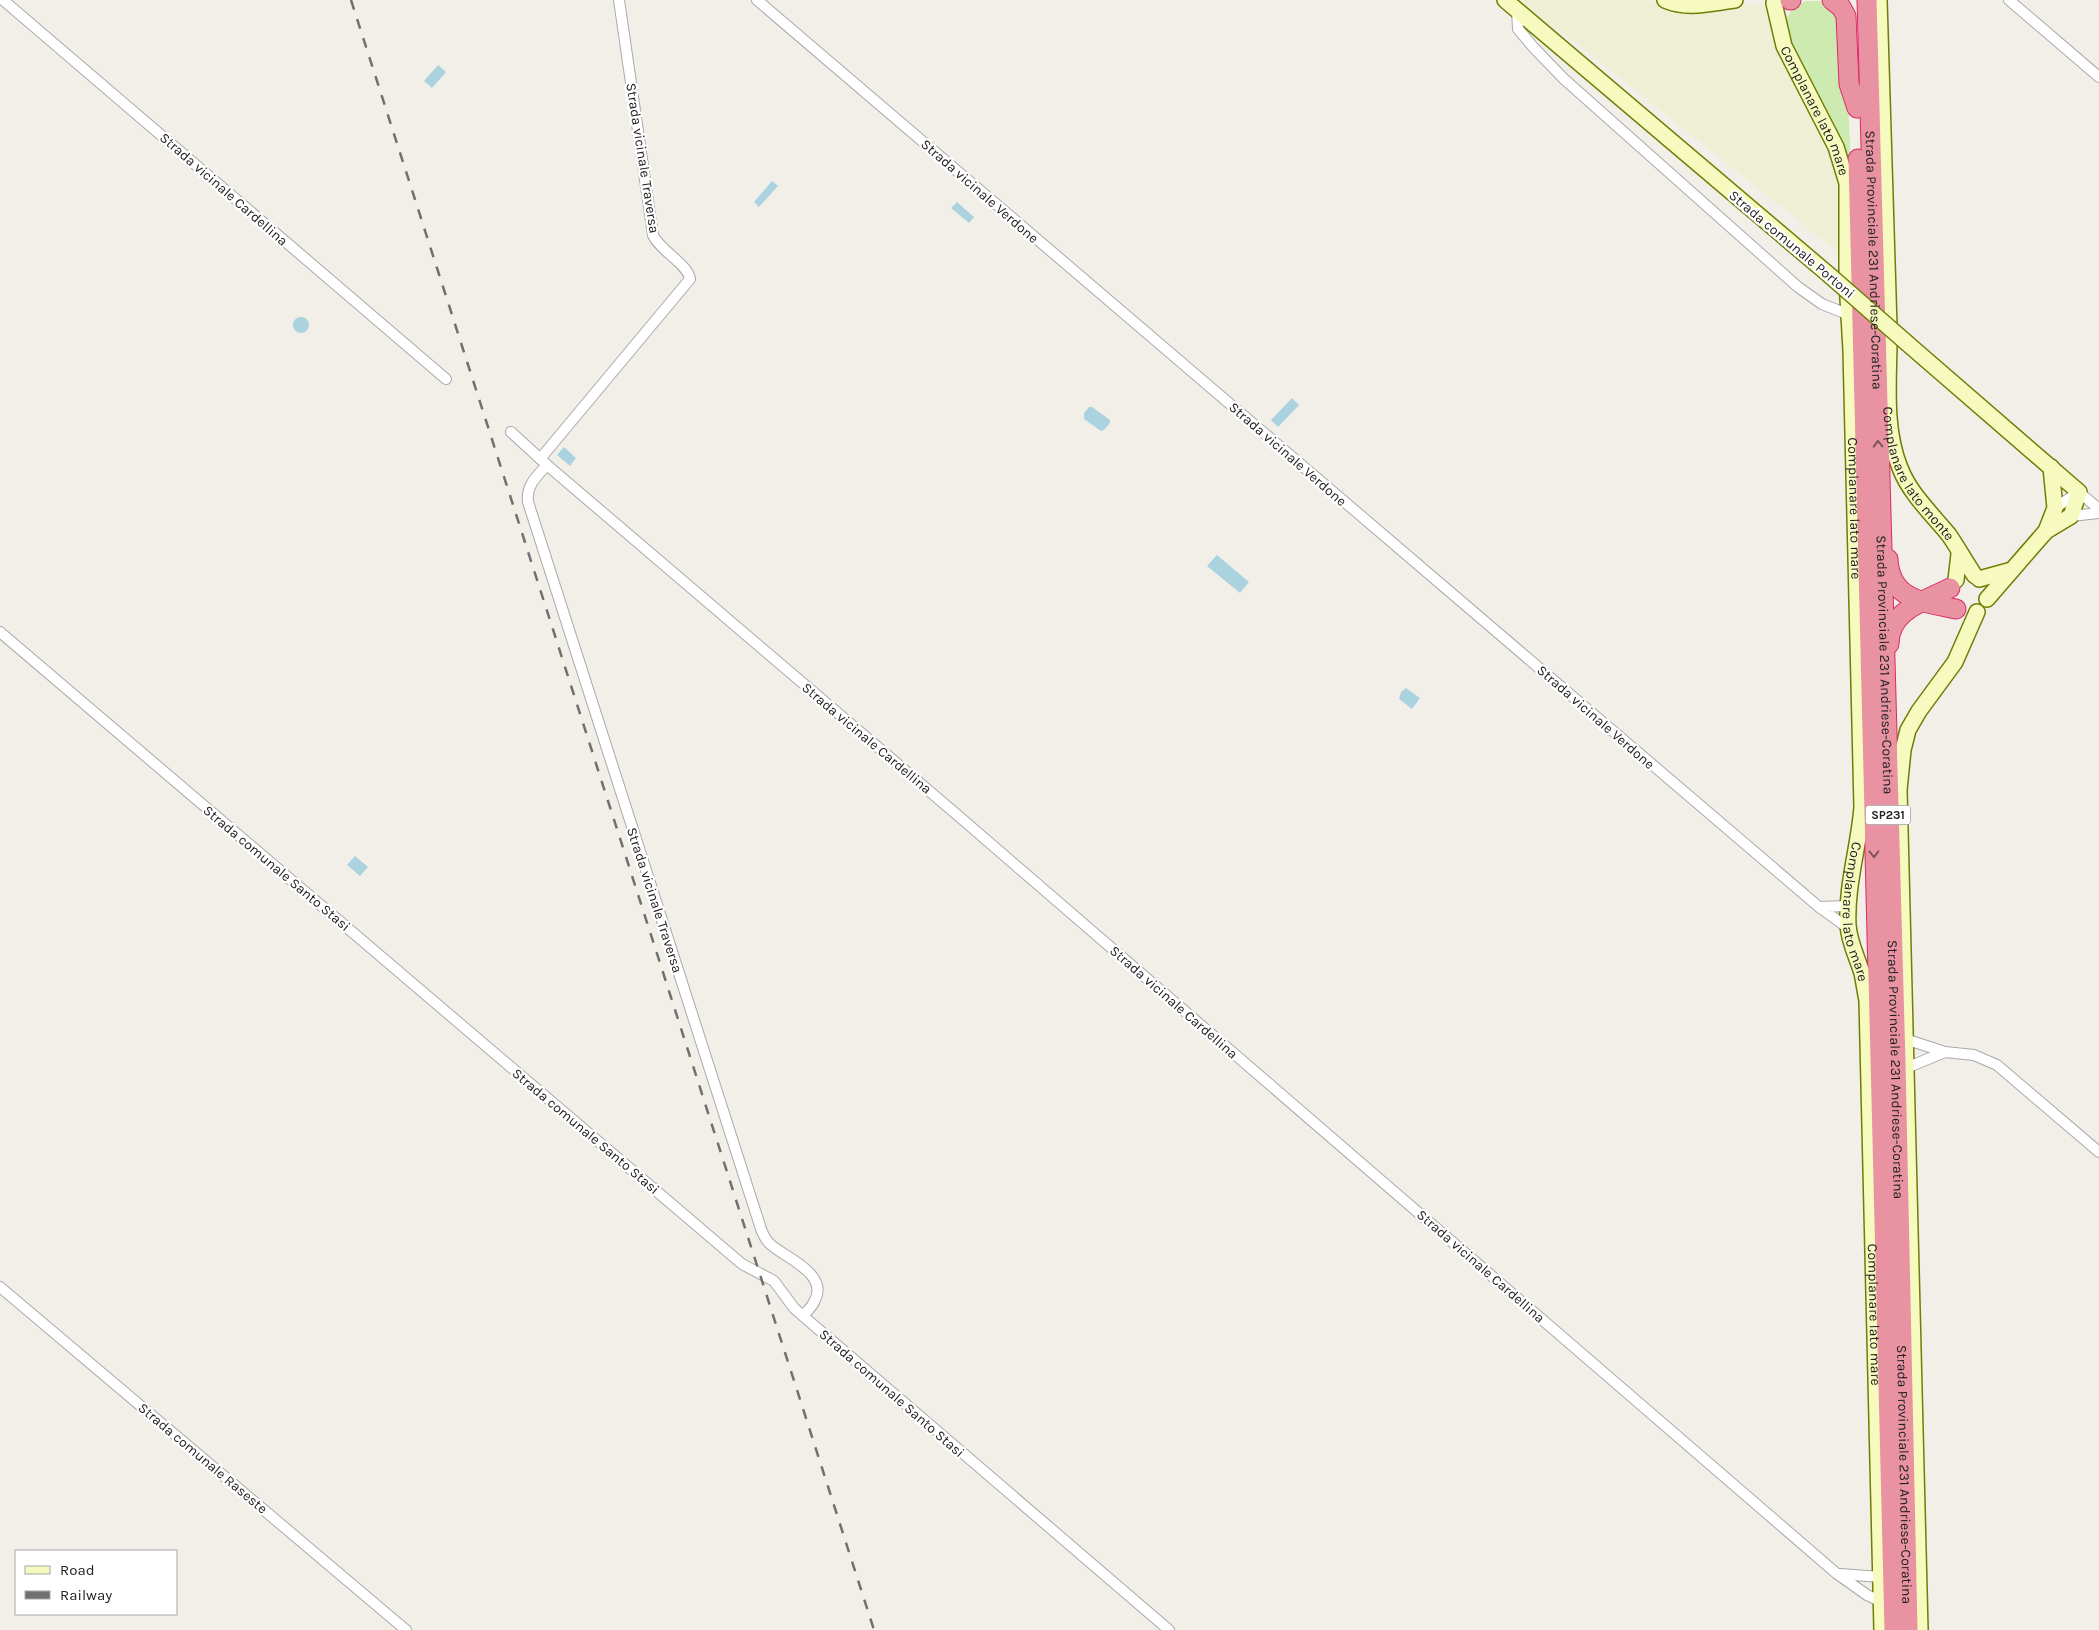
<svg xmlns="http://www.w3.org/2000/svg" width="2099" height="1630" font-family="Karla,sans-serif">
  <rect width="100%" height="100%" fill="#f2efe9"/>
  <!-- farmland -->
  <path fill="#eef0d5" d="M1516 0H1648L1684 13 1763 3 1768 8 1776 49 1831 148 1843 193 1840 254 1574 41 1519 5Z"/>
  <!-- grass -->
  <path fill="#cdebb0" d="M1805 1H1818L1831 4 1844 28 1852 181 1787 45C1783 23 1784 13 1805 1Z"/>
  <!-- water -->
  <path fill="#aad3df" d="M438 65 446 72 432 88 424 81Z
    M772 181 778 186 759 207 754 202Z
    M957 202 974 217 969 223 951 208Z
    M293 325a8 8 0 1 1 16 0a8 8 0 1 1-16 0Z
    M1292 398 1299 405 1278 427 1271 420Z
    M1089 407H1092L1110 420V423L1104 430 1101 431 1084 419V413Z
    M564 447 576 458 570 466 557 455Z
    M1217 555 1249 582 1240 593 1207 566Z
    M1406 688 1420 698 1412 709 1399 699 1401 692Z
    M355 856 368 867 360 876 347 865Z"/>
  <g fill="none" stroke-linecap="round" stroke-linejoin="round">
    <!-- street casing -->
    <g stroke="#a9a9a9" stroke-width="12">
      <path id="street" d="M3 0 446 379
        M757 0 1819 907 1848 928
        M2009 0 2099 77
        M1517 11 1518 29 1534 48 1564 79 1798 287 1822 304 1847 314
        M511 432 547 465 962 819 1836 1573 1867 1595 1882 1602
        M540 459 690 279C688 264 660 251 653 235L619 0
        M547 465C537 476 526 485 528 502L761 1229C763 1234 765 1239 769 1243 783 1257 829 1273 815 1300 813 1306 807 1311 803 1316
        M2055 508 2079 492 2099 509
        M2071 516 2099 513
        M0 632 742 1264 774 1281 794 1308 803 1316 1169 1630
        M1819 907 1848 906
        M1905 1039 1945 1052 1974 1055 1997 1065 2099 1152
        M1906 1068 1945 1052
        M0 1287 406 1630
        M1840 1574 1881 1577"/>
    </g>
    <!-- secondary casing -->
    <g stroke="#707d05" stroke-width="18">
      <g id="secondary">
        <path d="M1505 0 1828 274"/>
        <path d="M1665 0C1688 10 1711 3 1735 0"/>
        <path id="s1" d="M1879 0C1882 109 1885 217 1889 325 1890 372 1882 424 1900 468 1910 494 1932 514 1949 535 1958 548 1966 563 1975 576"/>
        <path id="s2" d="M1774 3 1784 46 1836 147 1847 183V281L1851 350 1862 807C1859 846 1846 886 1848 925 1849 942 1857 957 1862 973 1864 982 1865 991 1867 1000L1882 1630"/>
        <path d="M1908 344 2079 492 2071 516 2046 531"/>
        <path d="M1979 579 2012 570"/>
        <path d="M1956 580 1959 554"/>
        <path d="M1987 599 2046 531 2055 508 2051 467"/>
        <path d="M1920 1630 1899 790 1903 750 1908 730 1919 711 1955 662 1977 612"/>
      </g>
    </g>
    <!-- highway casing -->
    <g stroke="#dc2a67" stroke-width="21">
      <g id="highway">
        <path d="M1790 0H1791"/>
        <path d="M1832 0 1841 7 1846 16 1849 84 1857 108"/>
        <path id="s3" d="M1867 0 1896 1063 1908 1630"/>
        <path d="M1858 159 1894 1630"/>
        <path d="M1888 559C1890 600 1923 602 1956 609"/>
        <path d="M1889 644C1889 610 1925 601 1950 588"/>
      </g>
    </g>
    <!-- street -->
    <use href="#street" stroke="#fff" stroke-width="10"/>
    <!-- secondary -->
    <use href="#secondary" stroke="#f7fabf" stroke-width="15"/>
    <!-- highway -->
    <use href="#highway" stroke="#e892a2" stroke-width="19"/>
    <!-- rail -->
    <path stroke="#707070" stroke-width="2.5" stroke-dasharray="10 10" stroke-linecap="butt" d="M351 0 874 1630"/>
    <!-- secondary-bridge casing -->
    <g stroke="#707d05" stroke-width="18" stroke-linecap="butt">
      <path id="secondary-bridge" d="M1828 274 1908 344"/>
    </g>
    <!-- secondary-bridge -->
    <use href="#secondary-bridge" stroke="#f7fabf" stroke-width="15"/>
  </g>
  <!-- one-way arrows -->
  <defs><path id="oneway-chevron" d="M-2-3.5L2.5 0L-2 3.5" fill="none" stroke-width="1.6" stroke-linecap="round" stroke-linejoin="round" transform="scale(1.25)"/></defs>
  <g stroke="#7b545c">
    <use href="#oneway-chevron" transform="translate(1878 444) rotate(-92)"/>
    <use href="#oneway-chevron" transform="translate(1874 854) rotate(89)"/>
  </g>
  <g text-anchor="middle" stroke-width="4.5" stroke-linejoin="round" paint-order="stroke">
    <!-- shield labels -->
    <rect fill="#fff" stroke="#646464" stroke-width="1" x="1865.5" y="805.5" width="45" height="19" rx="4"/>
    <g font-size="12" font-weight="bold" fill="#222">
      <text x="1888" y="819">SP231</text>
    </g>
    <!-- street labels -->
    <g font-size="14" fill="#222" stroke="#fff">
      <text dy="5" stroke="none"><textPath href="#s2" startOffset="116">Complanare lato mare</textPath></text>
      <text transform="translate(643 158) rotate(81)" y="5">Strada vicinale Traversa</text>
      <text transform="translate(224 189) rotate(41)" y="5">Strada vicinale Cardellina</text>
      <text transform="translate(980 191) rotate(41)" y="5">Strada vicinale Verdone</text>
      <text transform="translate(1792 244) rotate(40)" y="5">Strada comunale Portoni</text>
      <text dy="5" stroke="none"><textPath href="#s3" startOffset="260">Strada Provinciale 231 Andriese-Coratina</textPath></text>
      <text transform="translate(1288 454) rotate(41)" y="5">Strada vicinale Verdone</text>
      <text dy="5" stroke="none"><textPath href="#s1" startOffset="482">Complanare lato monte</textPath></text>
      <text dy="5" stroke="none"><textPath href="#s2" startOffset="521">Complanare lato mare</textPath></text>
      <text dy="5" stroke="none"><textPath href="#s3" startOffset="665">Strada Provinciale 231 Andriese-Coratina</textPath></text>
      <text transform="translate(1596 717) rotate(41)" y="5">Strada vicinale Verdone</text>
      <text transform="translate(867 738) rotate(40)" y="5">Strada vicinale Cardellina</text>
      <text transform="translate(277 868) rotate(40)" y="5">Strada comunale Santo Stasi</text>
      <text transform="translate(655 900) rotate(72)" y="5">Strada vicinale Traversa</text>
      <text dy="5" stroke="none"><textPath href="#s2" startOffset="926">Complanare lato mare</textPath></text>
      <text transform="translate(1174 1002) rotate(41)" y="5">Strada vicinale Cardellina</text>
      <text dy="5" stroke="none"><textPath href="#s3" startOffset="1070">Strada Provinciale 231 Andriese-Coratina</textPath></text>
      <text transform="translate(586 1131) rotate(40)" y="5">Strada comunale Santo Stasi</text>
      <text transform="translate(1481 1266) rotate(41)" y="5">Strada vicinale Cardellina</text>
      <text dy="5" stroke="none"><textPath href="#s2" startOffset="1331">Complanare lato mare</textPath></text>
      <text transform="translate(892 1393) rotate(41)" y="5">Strada comunale Santo Stasi</text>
      <text transform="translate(203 1458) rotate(40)" y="5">Strada comunale Raseste</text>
      <text dy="5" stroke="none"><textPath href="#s3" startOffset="1475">Strada Provinciale 231 Andriese-Coratina</textPath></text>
    </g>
  </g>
  <!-- legend -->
  <rect x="15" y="1550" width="162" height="65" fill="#ffffff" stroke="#a7a7a7"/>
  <rect x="25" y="1566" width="25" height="8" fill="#f7fabf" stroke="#a7a7a7"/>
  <text x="60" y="1575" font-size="15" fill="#222222">Road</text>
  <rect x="25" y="1591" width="25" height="8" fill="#707070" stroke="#a7a7a7"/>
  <text x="60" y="1600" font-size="15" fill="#222222">Railway</text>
</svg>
